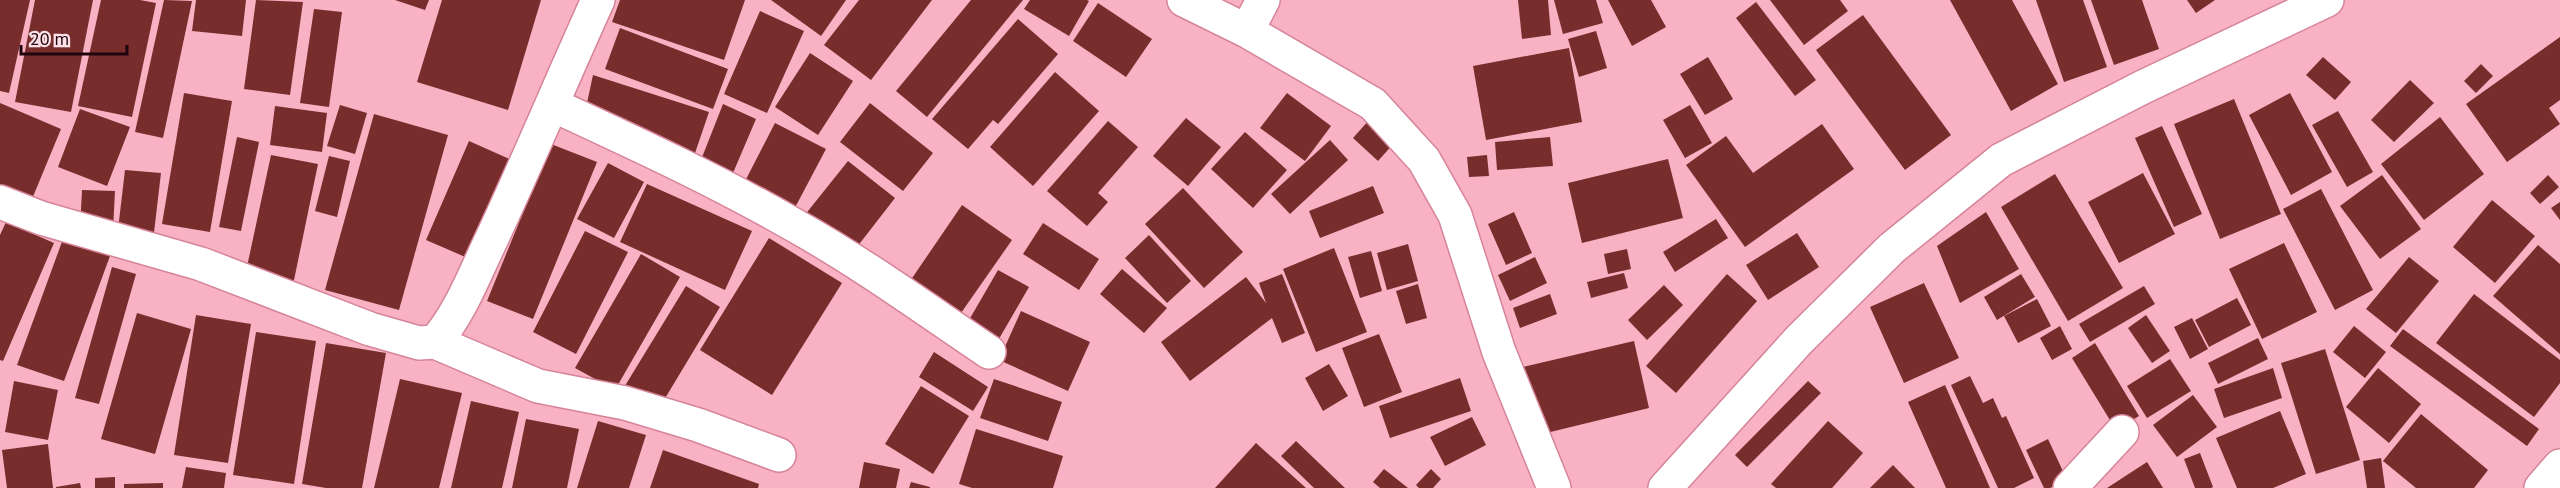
<svg xmlns="http://www.w3.org/2000/svg" width="2560" height="488" font-family="'PT Sans',sans-serif">
  <rect width="100%" height="100%" fill="#f8b2c3"/>
  <!-- building -->
  <path fill="#762d2c" d="M0 0H30L9 93 0 91Z
    M35 0H93L71 112 15 102Z
    M101 0H140L156 3 132 117 78 106Z
    M164 0 192 1 163 138 135 132Z
    M196 0H246L242 36 192 31Z
    M256 0 303 2 290 95 244 89Z
    M395 0H429L425 10Z
    M442 0H541L508 110 417 82Z
    M620 0H745L724 60 612 22Z
    M771 0H846L821 36Z
    M859 0H932L871 80 824 45Z
    M971 0H1023L927 117 896 91Z
    M1030 0H1087L1089 1 1069 36 1024 9Z
    M1518 0H1548L1551 35 1522 39Z
    M1554 0H1596L1603 23 1563 34Z
    M1608 0H1651L1666 27 1632 46Z
    M1770 0H1840L1848 11 1804 45Z
    M1950 0H2012L2058 84 2011 111Z
    M2036 0H2083L2107 67 2064 82Z
    M2091 0H2142L2159 49 2114 65Z
    M2187 0H2215L2196 13Z
    M1756 2 1816 80 1795 96 1736 18Z
    M1098 3 1152 39 1126 77 1073 41Z
    M314 9 342 12 329 107 300 103Z
    M760 11 804 31 767 113 724 94Z
    M1863 15 1951 135 1905 170 1816 50Z
    M1018 19 1058 54 998 124 993 120 968 149 932 119Z
    M620 28 728 69 713 109 605 69Z
    M1596 31 1607 68 1579 77 1568 39Z
    M2560 37V100L2549 108 2560 124 2507 162 2466 104Z
    M1569 48 1582 122 1486 140 1473 66Z
    M810 53 853 81 818 135 775 107Z
    M1708 57 1733 99 1705 115 1680 74Z
    M2323 57 2351 82 2335 100 2306 75Z
    M2481 64 2493 76 2476 93 2464 81Z
    M1055 72 1099 111 1033 186 990 147Z
    M593 75 709 112 694 156 584 117Z
    M2410 80 2434 103 2394 142 2371 120Z
    M184 93 232 101 210 232 162 224Z
    M1287 93 1331 126 1305 161 1260 128Z
    M2290 93 2332 172 2291 195 2249 115Z
    M2234 99 2281 214 2220 239 2174 124Z
    M0 103 61 129 32 199 0 186Z
    M870 103 933 153 903 191 840 142Z
    M723 104 756 119 730 180 699 165Z
    M340 105 367 113 355 154 327 146Z
    M1690 105 1712 143 1685 158 1663 120Z
    M275 106 327 113 322 152 270 145Z
    M80 109 130 127 107 186 58 167Z
    M2338 111 2373 172 2347 187 2312 125Z
    M374 114 448 135 399 310 325 290Z
    M2440 117 2484 174 2424 220 2381 164Z
    M1186 118 1221 147 1188 186 1153 156Z
    M1370 119 1395 142 1378 161 1353 138Z
    M1108 121 1138 147 1098 193 1108 202 1087 226 1047 191Z
    M775 123 826 149 790 217 740 191Z
    M1822 124 1854 169 1745 247 1686 165 1726 136 1753 173Z
    M2162 126 2202 214 2174 227 2135 138Z
    M1245 132 1287 170 1253 208 1211 169Z
    M237 137 259 142 241 231 219 227Z
    M1550 137 1553 166 1497 170 1495 142Z
    M1330 140 1348 160 1290 214 1271 194Z
    M469 141 514 161 470 259 426 240Z
    M551 144 597 162 533 319 487 301Z
    M271 155 318 164 293 285 245 276Z
    M1487 155 1489 176 1469 177 1467 157Z
    M329 156 350 161 337 217 315 211Z
    M1668 159 1683 218 1582 243 1568 183Z
    M848 161 895 198 850 256 800 221Z
    M608 163 644 182 614 238 577 219Z
    M125 170 161 173 153 241 117 238Z
    M2143 173 2175 234 2119 263 2088 202Z
    M2055 174 2123 288 2068 321 2001 207Z
    M2382 175 2421 229 2380 259 2340 206Z
    M2548 175 2559 187 2540 204 2530 193Z
    M647 184 752 231 725 290 620 242Z
    M1373 186 1384 213 1320 238 1309 211Z
    M1183 188 1243 252 1204 288 1145 224Z
    M2321 189 2373 290 2335 310 2283 209Z
    M82 190 115 191 113 230 80 229Z
    M2492 200 2535 236 2495 283 2453 247Z
    M2560 202V220L2551 208Z
    M962 205 1012 240 954 323 906 287Z
    M1514 212 1532 253 1506 265 1488 224Z
    M1986 212 2019 269 1960 303 1937 246Z
    M1716 219 1728 238 1675 272 1663 252Z
    M6 222 54 243 3 361 0 360V235Z
    M1043 223 1099 259 1079 290 1023 254Z
    M585 231 628 252 576 354 533 332Z
    M1797 233 1819 267 1768 300 1746 265Z
    M1149 235 1191 281 1167 303 1125 258Z
    M769 238 842 283 772 395 700 350Z
    M63 239 110 256 64 381 17 365Z
    M2284 243 2317 312 2262 339 2229 269Z
    M1408 244 1418 281 1387 290 1377 253Z
    M2538 245 2560 264V354L2493 296Z
    M1334 248 1367 332 1316 352 1283 269Z
    M1627 249 1631 269 1608 274 1604 254Z
    M1371 251 1382 291 1360 298 1348 257Z
    M641 254 680 277 615 390 575 368Z
    M1535 257 1547 283 1510 301 1498 275Z
    M2409 257 2439 281 2396 333 2366 309Z
    M112 267 136 274 99 404 75 398Z
    M1122 269 1167 308 1144 333 1100 294Z
    M998 270 1029 287 996 344 965 327Z
    M1624 273 1628 288 1591 298 1587 282Z
    M1282 274 1305 333 1282 343 1272 318 1190 381 1161 342 1246 277 1266 303 1259 283Z
    M1727 274 1757 301 1676 393 1646 366Z
    M2021 274 2035 297 1997 320 1984 297Z
    M1924 283 1959 358 1904 383 1870 307Z
    M1418 284 1427 318 1406 324 1396 291Z
    M1664 285 1683 305 1647 340 1628 320Z
    M686 286 720 307 658 410 623 389Z
    M2144 286 2155 304 2090 342 2079 324Z
    M1550 294 1557 314 1520 328 1513 308Z
    M2474 294 2560 360V383L2534 417 2436 343Z
    M2237 298 2251 325 2209 347 2195 320Z
    M2037 299 2051 326 2018 343 2004 316Z
    M1021 311 1090 342 1068 391 999 360Z
    M137 313 191 329 155 454 101 439Z
    M196 315 251 324 228 463 174 455Z
    M2146 315 2170 351 2152 363 2128 328Z
    M2192 318 2208 349 2190 359 2174 327Z
    M2060 326 2072 349 2052 360 2040 338Z
    M2354 326 2386 352 2365 378 2333 352Z
    M2403 329 2539 429 2527 446 2390 346Z
    M256 332 316 341 294 484 233 475Z
    M1379 334 1402 392 1364 407 1342 348Z
    M2258 338 2268 359 2218 384 2208 363Z
    M1634 341 1649 408 1538 435 1523 367Z
    M326 343 386 353 362 488H326L302 484Z
    M2095 343 2139 416 2116 430 2072 358Z
    M2325 349 2360 460 2316 474 2281 363Z
    M934 352 988 387 973 411 919 377Z
    M2170 359 2191 391 2147 418 2127 386Z
    M1329 364 1348 396 1323 411 1305 378Z
    M2273 368 2282 398 2224 418 2214 389Z
    M2378 368 2421 404 2389 443 2346 407Z
    M1970 376 1983 403 1993 398 2002 418 2006 416 2034 478 2014 488H1998L1951 385Z
    M1460 378 1471 411 1390 438 1379 406Z
    M400 379 462 393 439 488H374Z
    M994 379 1062 402 1048 441 980 418Z
    M14 381 58 390 48 440 5 432Z
    M1808 381 1821 393 1747 467 1735 455Z
    M1945 385 1990 488H1946L1908 402Z
    M921 386 969 416 933 474 885 444Z
    M2193 395 2217 427 2177 457 2153 425Z
    M471 401 519 412 502 488H451Z
    M2280 411 2306 474 2273 488H2237L2216 438Z
    M2421 414 2488 470 2474 488H2416L2383 461Z
    M1472 417 1486 445 1445 466 1430 437Z
    M526 419 579 429 567 488H512Z
    M598 421 646 435 629 488H577Z
    M1828 421 1863 453 1832 488H1776L1771 484Z
    M976 429 1063 456 1053 488H972L959 484Z
    M2048 439 2067 480 2050 488H2044L2026 450Z
    M1296 441 1345 488H1314L1281 456Z
    M1256 443 1306 488H1215Z
    M48 444 53 488H7L2 450Z
    M663 450 759 484 758 488H650Z
    M2200 453 2213 487 2211 488H2195L2184 459Z
    M2381 458 2385 488H2367L2363 461Z
    M864 462 900 469 896 488H859Z
    M2147 462 2163 488H2107Z
    M1893 465 1915 488H1870Z
    M186 467 226 473 224 488H182Z
    M1384 469 1408 488H1380L1373 482Z
    M1431 469 1441 479 1433 488H1419L1416 485Z
    M115 477V488H95V478Z
    M911 482 930 487V488H909Z
    M80 483 81 488H56V487Z
    M163 483V488H124V484Z"/>
  <g fill="none" stroke-linecap="round" stroke-linejoin="round">
    <!-- minor casing -->
    <g stroke="#d68499" stroke-width="36">
      <path id="minor" d="M1184 0 1247 31 1373 104 1424 160 1455 215 1499 352 1554 488
        M1247 31 1263 0
        M553 105C635 143 716 180 794 225 862 263 925 309 989 352
        M0 202 41 218 201 264 370 329 419 343 435 342C460 314 475 273 492 238 529 159 562 79 598 0
        M435 342 538 386 625 403 698 425 779 455
        M1665 488 1799 340 1892 248 2001 160 2143 87 2327 0
        M2070 488 2122 432
        M2541 488 2560 466"/>
    </g>
    <!-- minor -->
    <use href="#minor" stroke="#fff" stroke-width="33"/>
  </g>
  <!-- scale -->
  <path d="M21 45v9h106v-9" fill="none" stroke="#20040d" stroke-width="3"/>
  <text x="30" y="45" font-size="18" fill="#20040d" stroke="#fde1e7" stroke-width="4.5" paint-order="stroke">20 m</text>
</svg>
